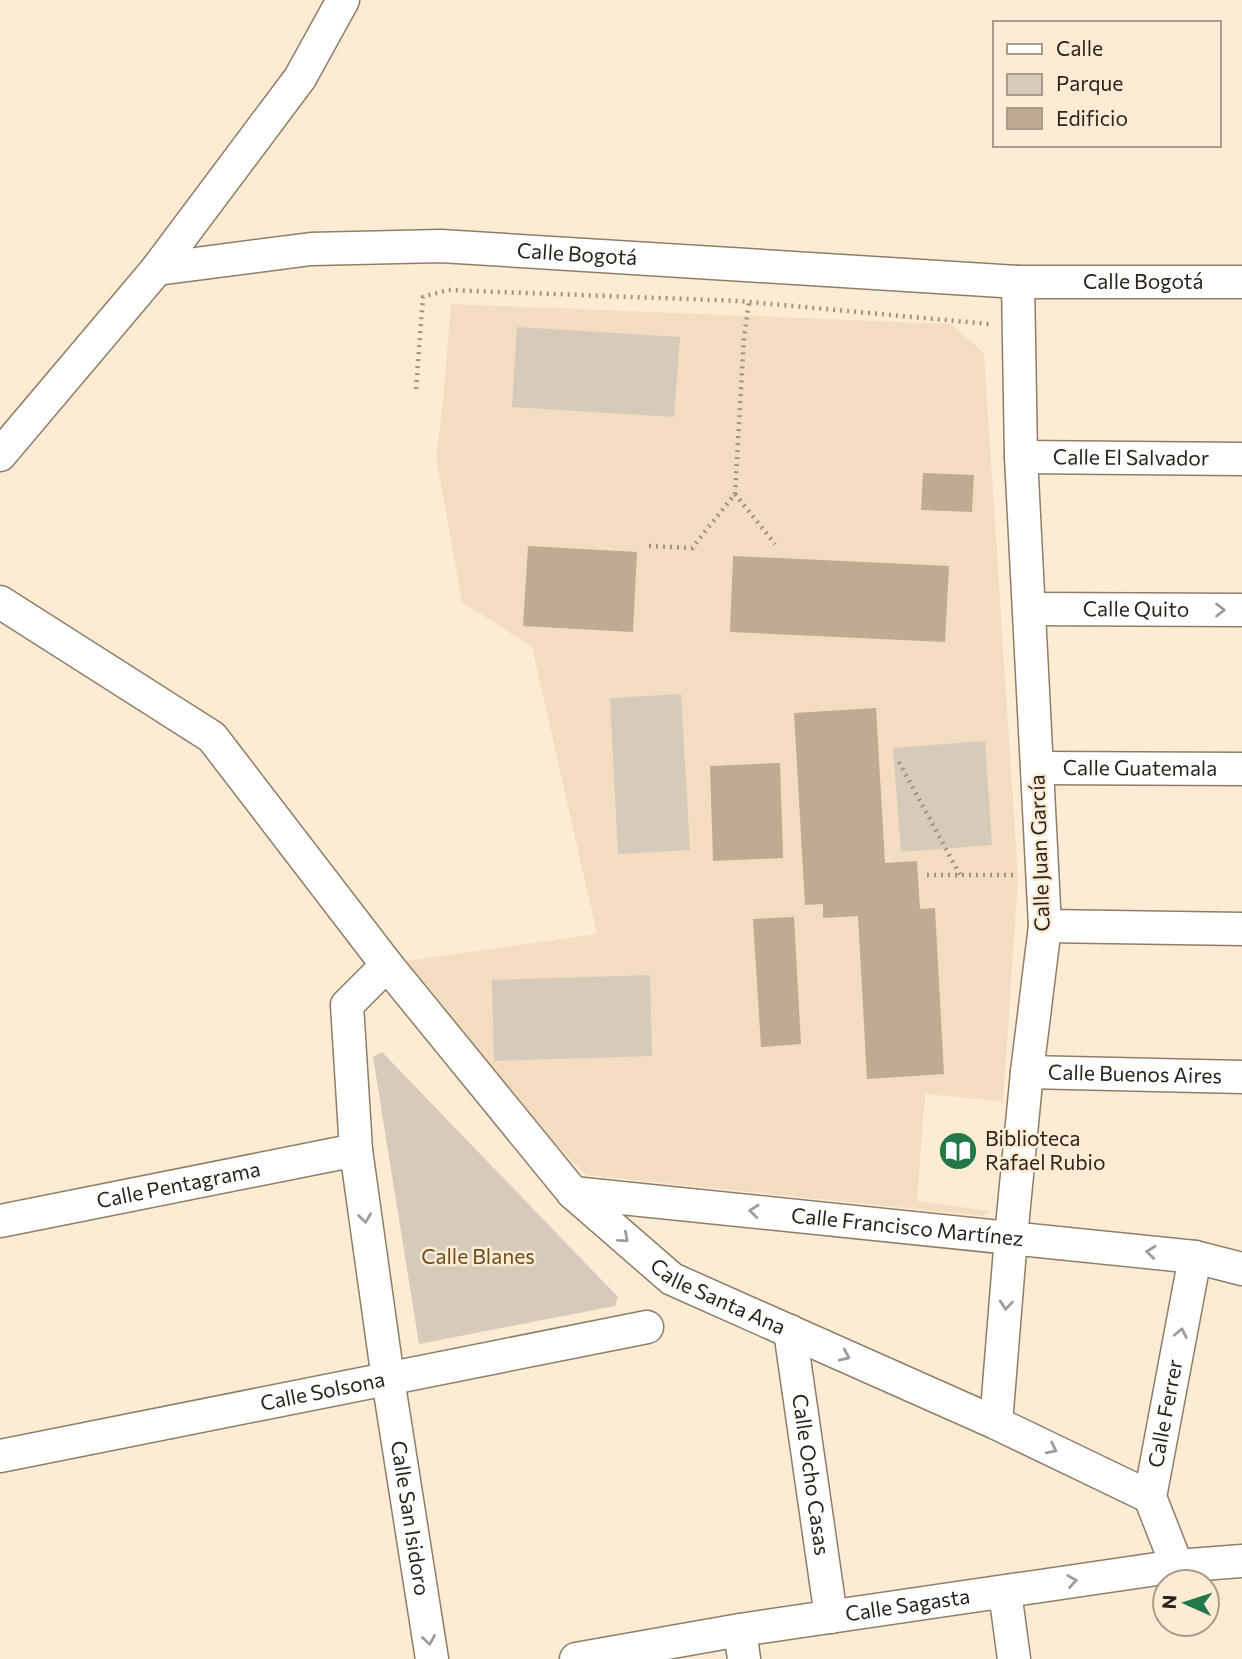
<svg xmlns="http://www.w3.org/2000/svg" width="1242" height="1659" font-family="Commissioner,sans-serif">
  <rect width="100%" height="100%" fill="#fdebd3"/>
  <!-- built -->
  <path fill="#f3ddc0" d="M451 304 951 324 984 353 1018 879 1003 1104 999 1101 925 1094 917 1201 990 1211 989 1213 983 1216 586 1175 433 1018 391 963 597 934 532 647 462 602 436 456 443 402Z"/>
  <!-- green -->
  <path fill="#d6cabb" d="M517 327 680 337 674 417 512 407Z
    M681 694 690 850 618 854 610 698Z
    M985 741 992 845 901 852 893 748Z
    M650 975 652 1056 494 1061 492 980Z
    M382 1052 618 1297 615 1306 419 1344 373 1057Z"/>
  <!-- building -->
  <path fill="#beab92" d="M923 473 974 475 972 512 921 510Z
    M528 546 637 552 633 632 523 626Z
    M733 556 949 566 945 642 730 632Z
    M876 708 885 863 917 861 920 909 935 908 944 1074 867 1079 858 916 823 918V904L805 905 794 713Z
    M780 763 783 858 713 861 710 766Z
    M794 917 801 1044 761 1047 753 919Z"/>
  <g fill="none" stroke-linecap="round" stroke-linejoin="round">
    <!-- minor casing -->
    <g stroke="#8e7e68" stroke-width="35">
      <g id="minor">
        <path d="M157 269 300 78 343 0"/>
        <path id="s1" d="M0 455 157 269 311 249 441 246 1018 282H1242"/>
        <path id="s2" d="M1021 457 1242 459"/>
        <path id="s3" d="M0 602 212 737 387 965 573 1193 672 1279 996 1423 1150 1497"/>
        <path id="s4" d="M1029 609 1242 610"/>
        <path id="s5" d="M1038 768 1242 769"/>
        <path d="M1045 926 1242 929"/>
        <path id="s6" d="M387 965 347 1005 356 1150 388 1379 432 1659"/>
        <path id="s7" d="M1027 1072 1242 1077"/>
        <path id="s8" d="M573 1193 1195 1257 1242 1269"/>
        <path id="s9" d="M0 1221 356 1150"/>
        <path id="s10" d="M790 1331 831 1617"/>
        <path d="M996 1423 1011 1237 1027 1072 1045 926 1021 457 1018 282"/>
        <path id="s11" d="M0 1456 647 1327"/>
        <path id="s12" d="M1177 1566 1150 1497 1195 1257"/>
        <path d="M1005 1592 1014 1659"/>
        <path d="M740 1630 744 1659"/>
        <path id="s13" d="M576 1659 740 1630 1177 1566 1242 1561"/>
      </g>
    </g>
    <!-- path -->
    <path stroke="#a09381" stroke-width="4.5" stroke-dasharray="2 5" stroke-linecap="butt" d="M416 389 423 297 448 290 739 301 989 324
      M735 494 775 544
      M649 546 692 548 735 494 744 337 749 302
      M899 762 960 875
      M927 875H1014"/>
    <!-- minor -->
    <use href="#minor" stroke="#fff" stroke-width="32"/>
  </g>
  <!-- one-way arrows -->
  <defs><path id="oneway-chevron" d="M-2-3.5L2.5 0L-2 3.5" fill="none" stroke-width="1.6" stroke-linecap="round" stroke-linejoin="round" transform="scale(1.75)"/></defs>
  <g stroke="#a09c98">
    <use href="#oneway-chevron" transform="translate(1220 610)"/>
    <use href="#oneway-chevron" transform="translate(754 1211) rotate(-174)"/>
    <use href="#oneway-chevron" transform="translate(365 1218) rotate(82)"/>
    <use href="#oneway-chevron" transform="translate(624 1238) rotate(41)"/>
    <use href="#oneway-chevron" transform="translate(1151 1252) rotate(-174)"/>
    <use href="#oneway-chevron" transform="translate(1006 1305) rotate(95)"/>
    <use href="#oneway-chevron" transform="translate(1181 1333) rotate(-79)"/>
    <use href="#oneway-chevron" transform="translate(845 1356) rotate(24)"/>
    <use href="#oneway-chevron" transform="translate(1052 1449) rotate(26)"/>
    <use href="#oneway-chevron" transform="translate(1072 1581) rotate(-9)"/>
    <use href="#oneway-chevron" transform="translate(429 1640) rotate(81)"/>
  </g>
  <!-- icons -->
  <defs>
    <g id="library-disc" transform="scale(2.0125)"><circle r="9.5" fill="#23784a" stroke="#fdebd3"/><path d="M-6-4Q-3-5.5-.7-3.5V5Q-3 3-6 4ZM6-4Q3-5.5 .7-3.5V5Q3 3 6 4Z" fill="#fff"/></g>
  </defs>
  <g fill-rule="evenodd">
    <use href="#library-disc" x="958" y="1151"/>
  </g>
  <g text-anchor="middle" stroke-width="5" stroke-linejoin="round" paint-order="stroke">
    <!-- street labels -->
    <g font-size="21" fill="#2b241b" stroke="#fdebd3">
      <text dy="7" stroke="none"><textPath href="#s1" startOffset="665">Calle Bogotá</textPath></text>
      <text dy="7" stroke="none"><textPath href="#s1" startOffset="1232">Calle Bogotá</textPath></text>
      <text dy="7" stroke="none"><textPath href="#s2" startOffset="110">Calle El Salvador</textPath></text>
      <text dy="7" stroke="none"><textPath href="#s4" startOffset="107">Calle Quito</textPath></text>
      <text dy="7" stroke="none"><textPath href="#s5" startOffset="102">Calle Guatemala</textPath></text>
      <text transform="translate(1040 853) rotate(-92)" y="7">Calle Juan García</text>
      <text dy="7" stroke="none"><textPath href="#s7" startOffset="108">Calle Buenos Aires</textPath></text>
      <text dy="7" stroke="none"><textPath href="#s9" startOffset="182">Calle Pentagrama</textPath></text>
      <text dy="7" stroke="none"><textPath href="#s8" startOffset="336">Calle Francisco Martínez</textPath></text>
      <text dy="7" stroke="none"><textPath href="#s3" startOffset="1013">Calle Santa Ana</textPath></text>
      <text dy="7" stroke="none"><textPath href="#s11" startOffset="329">Calle Solsona</textPath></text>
      <text dy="7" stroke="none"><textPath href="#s12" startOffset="159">Calle Ferrer</textPath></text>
      <text dy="7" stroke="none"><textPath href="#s10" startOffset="145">Calle Ocho Casas</textPath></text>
      <text dy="7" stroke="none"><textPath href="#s6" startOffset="574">Calle San Isidoro</textPath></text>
      <text dy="7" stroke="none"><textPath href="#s13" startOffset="336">Calle Sagasta</textPath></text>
    </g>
    <!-- poi labels -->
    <g font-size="21" fill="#2b241b" stroke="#fdebd3" text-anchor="start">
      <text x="985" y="1146">Biblioteca<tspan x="985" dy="24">Rafael Rubio</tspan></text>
    </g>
    <!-- park labels -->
    <g font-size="21" fill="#6a4d21" stroke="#fdebd3">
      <text x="478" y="1264">Calle Blanes</text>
    </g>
  </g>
  <!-- legend -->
  <rect x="993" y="21" width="228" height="126" fill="#fdebd3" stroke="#a99b89" stroke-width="2"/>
  <rect x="1007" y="44" width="35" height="10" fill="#ffffff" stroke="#a99b89" stroke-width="2"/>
  <text x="1056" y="56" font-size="21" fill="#2b241b">Calle</text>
  <rect x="1007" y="74" width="35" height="21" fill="#d6cabb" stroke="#a99b89" stroke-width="2"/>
  <text x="1056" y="91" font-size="21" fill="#2b241b">Parque</text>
  <rect x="1007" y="108" width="35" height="21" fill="#beab92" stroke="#a99b89" stroke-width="2"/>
  <text x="1056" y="126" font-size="21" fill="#2b241b">Edificio</text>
  <!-- north arrow -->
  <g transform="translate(1186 1603) rotate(273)"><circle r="33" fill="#fdebd3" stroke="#a99b89" stroke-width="2"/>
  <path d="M0-5L12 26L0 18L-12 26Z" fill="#23784a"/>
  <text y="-10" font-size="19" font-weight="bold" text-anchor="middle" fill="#2b241b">N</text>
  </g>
</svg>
